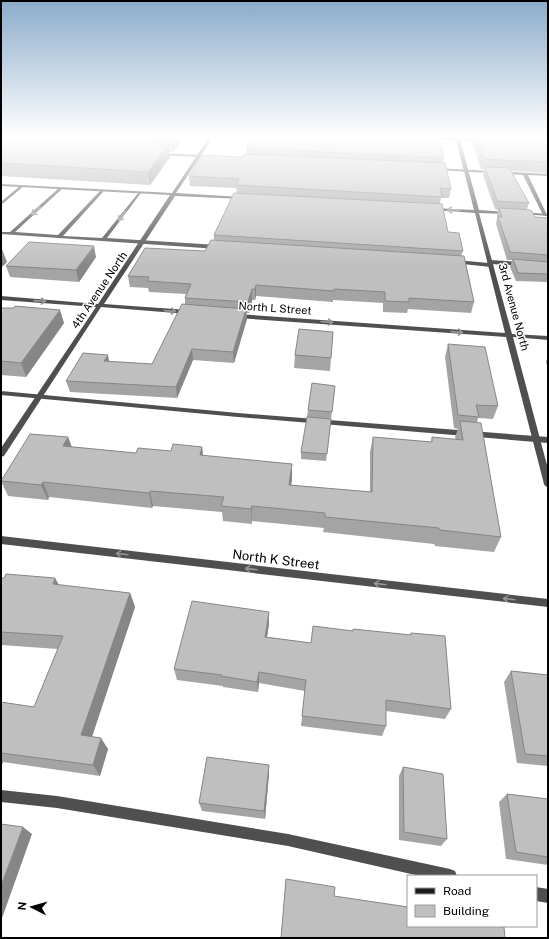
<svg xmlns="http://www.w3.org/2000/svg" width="549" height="939" font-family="'Public Sans',sans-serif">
  <rect width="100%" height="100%" fill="#fff"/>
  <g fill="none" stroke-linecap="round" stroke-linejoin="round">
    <!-- lane -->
    <path fill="#4f4f4f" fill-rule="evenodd" d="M157 153 200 155 202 156 200 157 158 155Z
      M437 168 548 174V176L528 175 547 215 545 216 543 215 523 175 436 170Z
      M21 185 24 186 1 205V202Z
      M59 188 62 189 15 232 58 235 101 190 103 191V192L63 236 102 238 139 192 141 193 107 238 218 245 221 247 218 249 1 234V232H10Z
      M455 260 489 263 487 262 490 260 521 262 524 264 521 266 492 264 494 265 491 267 453 263V261Z
      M1 391 238 413 548 437V443L238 417 1 395Z
      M1 790 57 796 288 834 450 869 455 871 457 876H420L288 846 57 808 1 802Z
      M536 887 548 889V903L536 901Z"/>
    <!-- street -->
    <path fill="#4f4f4f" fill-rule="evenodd" d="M210 136H214L176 193 242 197 244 198 242 199 175 196 104 304 188 310 191 312 188 314 101 307 4 456 1 457V448L96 307 1 300V296L98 304 170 195 1 186V184L172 193Z
      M455 136H459L479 210 507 212 509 213 507 214 479 213 512 334 548 336V340L513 337 548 469V487L545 486 544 484 506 337 237 318 234 316 237 314 505 333 475 213 433 210 431 209 433 208 474 210Z
      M521 212 548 214V216L523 214 521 213Z
      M1 536 548 599V607L1 544Z"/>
    <!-- secondary -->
    <path fill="#1c1c1c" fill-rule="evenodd" d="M428 137 483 139 485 140 483 141 429 139Z"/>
  </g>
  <!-- wall -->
  <path fill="#a4a4a4" d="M1 136H184L173 152H169L170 157 150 185 1 176Z
    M187 136H196L193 140Z
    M471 136H548V173L511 171 529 203 527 209 535 217 548 218V282L516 281 510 267 512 260H507L496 224 497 218V215L498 210 495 209 483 175 484 169H481L472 142 473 137H471Z
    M246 148 444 158 443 163 451 189 449 198H441L440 203 448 232 463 251 461 256 474 302 471 313 408 309 407 313 383 312V303L333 300V302L256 296 255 300H252L249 313H246L247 319 234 363 193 360 177 398 70 392 66 381 109 362 152 364 185 304V298L186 294 149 292 148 288 130 287 128 276 205 251 214 240V235L237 193 236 188 190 186 189 176 242 157 246 154Z
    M96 257 79 282 10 277 6 266Z
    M1 308 64 323 26 377 1 375Z
    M333 332 330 371 294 368 295 355Z
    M448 344 498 406 493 419 478 418 477 423 501 537 494 552 435 546 434 544 323 532 324 528 252 521V524L223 521 222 512 153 506 152 508 49 497 48 500 8 496 1 481V480L68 437 72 447 136 453 171 451 202 447 203 456 292 464 291 485 370 492V452L373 437 431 442 432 437 456 440 455 437 458 429 454 428 445 357Z
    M548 356V369L546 362Z
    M335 386 331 419 307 417 308 410Z
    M331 419 326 461 301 459V452Z
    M1 578 59 585 130 593 135 607 92 736 108 749 100 776 3 762 1 767V702L34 707 58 649 1 645Z
    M269 612V624L267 637 311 643 353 631 410 635 411 633 451 709 445 719 386 711V726L382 736 301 726 305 691 259 683 258 692 223 687V686L177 680 174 669Z
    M511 671 548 675V766L517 763 504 682Z
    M269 765V774L265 819 202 811 199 803Z
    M403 767 447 839 441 846 399 840V776Z
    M507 794 548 799V865L506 859 499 802Z"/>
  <!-- shaded-wall -->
  <path fill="#868686" d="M158 136H167L162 140 163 143 156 155 154 143Z
    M175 136H184L173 152 172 140Z
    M193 136H196L193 140Z
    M168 145 170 157 150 185 148 172Z
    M94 246 96 257 79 282 76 270Z
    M2 249 7 262 1 268V250Z
    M256 285V296L255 300V289Z
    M252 289V300L249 313 248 302Z
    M246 309 247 319 234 363 233 352Z
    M60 310 64 323 26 377 21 363Z
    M192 349 193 360 177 398 176 387Z
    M108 355 110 366 104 361Z
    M68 437 73 452 63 446Z
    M202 447 204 462 200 455Z
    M292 464V480L289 500V485Z
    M43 482 49 497 48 500 41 485Z
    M150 491 153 506 152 508 149 493Z
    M252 506V524L251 509Z
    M55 578 63 592 53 584Z
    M130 593 135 607 89 746 81 735Z
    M269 612V624L265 649V637Z
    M259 672V683L258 692 257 682Z
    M101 738 108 749 100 776 93 765Z
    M1 761 3 762 1 767Z
    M269 765V774L265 819 264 811Z
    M23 827 32 834 1 921V886Z"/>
  <!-- building -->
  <path fill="#bfbfbf" stroke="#868686" d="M1 136H158L154 143 168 145 148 172 1 163Z
    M165 136H175L172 140H162Z
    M252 136H439L444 158 246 148Z
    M476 136H548V162L484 159Z
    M244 154 445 163 451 189 440 188 442 197 236 185 239 179 189 176 202 155 242 157Z
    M485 167 509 168 529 203 497 201Z
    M234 193 442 204 448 232 459 233 463 251 214 235Z
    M499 208 531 210 535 217 548 218V255L510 252 498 217H502Z
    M211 240 464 256 474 302 409 298V302L385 301V292L334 289V291L256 285 255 289H252L248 302 185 298 191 284 147 281 149 277 128 276 145 248 205 251Z
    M29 242 94 246 76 270 6 266Z
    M513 259 548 262V274L518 273Z
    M182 304 246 309 233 352 192 349 176 387 66 381 83 353 108 355 104 361 152 364Z
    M15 306 60 310 21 363 1 361V308H14Z
    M299 329 333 332 331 358 295 355Z
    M448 344 485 347 498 406 476 405 479 417 458 415Z
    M312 383 335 386 332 412 308 410Z
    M307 417 331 419 327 454 301 452Z
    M460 421 481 423 501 537 440 530 439 528 325 517V513L252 506 251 509 221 506 224 497 150 491 149 493 43 482 41 485 1 481 30 434 68 437 63 446 136 453 138 448 171 451 173 444 202 447 200 455 292 464 289 485 372 492 373 437 432 442V437L463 440Z
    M6 574 55 578 53 584 130 593 81 735 101 738 93 765 1 753V702L34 707 63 636 1 632V578H4Z
    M192 601 269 612 265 637 311 643 313 626 353 631V629L411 635V633L445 636 451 709 386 700V726L302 716 306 680 259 672 257 682 221 676 222 675 174 669Z
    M511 671 548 675V756L525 754Z
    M207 757 269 765 264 811 199 803Z
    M403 767 443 774 447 839 404 832Z
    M507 794 548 799V857L516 852Z
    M1 824 23 827 1 886Z
    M286 879 335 887 334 896 408 907V926H497L504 927 505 938H281Z"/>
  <!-- one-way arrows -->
  <defs><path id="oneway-shaft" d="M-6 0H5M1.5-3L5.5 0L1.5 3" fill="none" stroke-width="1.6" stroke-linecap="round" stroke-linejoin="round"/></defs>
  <g stroke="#959595">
    <use href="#oneway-shaft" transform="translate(453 210) rotate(-177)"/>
    <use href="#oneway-shaft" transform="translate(36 211) rotate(137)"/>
    <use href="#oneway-shaft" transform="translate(122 216) rotate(127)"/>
    <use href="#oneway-shaft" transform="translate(40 301) rotate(4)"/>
    <use href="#oneway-shaft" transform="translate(170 311) rotate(4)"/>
    <use href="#oneway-shaft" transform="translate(327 322) rotate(4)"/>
    <use href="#oneway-shaft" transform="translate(457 332) rotate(4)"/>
    <use href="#oneway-shaft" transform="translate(122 554) rotate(-173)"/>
    <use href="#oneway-shaft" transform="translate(251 569) rotate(-173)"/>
    <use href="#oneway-shaft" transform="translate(380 584) rotate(-173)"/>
    <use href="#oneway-shaft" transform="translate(509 599) rotate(-173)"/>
  </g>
  <!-- sky -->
  <linearGradient id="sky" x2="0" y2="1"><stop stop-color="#8aabca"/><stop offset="0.51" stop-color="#fff"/><stop offset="1" stop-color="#fff" stop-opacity="0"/></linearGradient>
  <rect width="549" height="268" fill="url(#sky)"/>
  <g text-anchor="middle" stroke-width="3" stroke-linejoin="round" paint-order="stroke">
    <!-- far-street labels -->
    <g font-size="11" fill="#000" stroke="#fff">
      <text transform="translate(99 290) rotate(-56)" y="4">4th Avenue North</text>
      <text transform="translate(514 307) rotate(75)" y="4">3rd Avenue North</text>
      <text transform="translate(275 308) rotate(4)" y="4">North L Street</text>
    </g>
    <!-- street labels -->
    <g font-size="13" fill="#000" stroke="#fff">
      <text transform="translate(276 559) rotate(7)" y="5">North K Street</text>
    </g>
  </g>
  <!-- border -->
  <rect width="549" height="939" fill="none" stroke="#000000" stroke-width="4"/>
  <!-- legend -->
  <rect x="407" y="875" width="130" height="52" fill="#ffffff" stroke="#999999"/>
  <rect x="415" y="888" width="20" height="6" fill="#1c1c1c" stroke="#999999"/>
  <text x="443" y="895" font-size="12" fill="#000000">Road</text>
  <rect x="415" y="905" width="20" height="12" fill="#bfbfbf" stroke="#999999"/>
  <text x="443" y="915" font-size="12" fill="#000000">Building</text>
  <!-- north arrow -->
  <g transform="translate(32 907) rotate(276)" stroke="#ffffff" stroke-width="3" paint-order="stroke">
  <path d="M0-3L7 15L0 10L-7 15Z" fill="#000000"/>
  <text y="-6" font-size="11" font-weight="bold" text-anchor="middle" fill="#000000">N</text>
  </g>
</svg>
